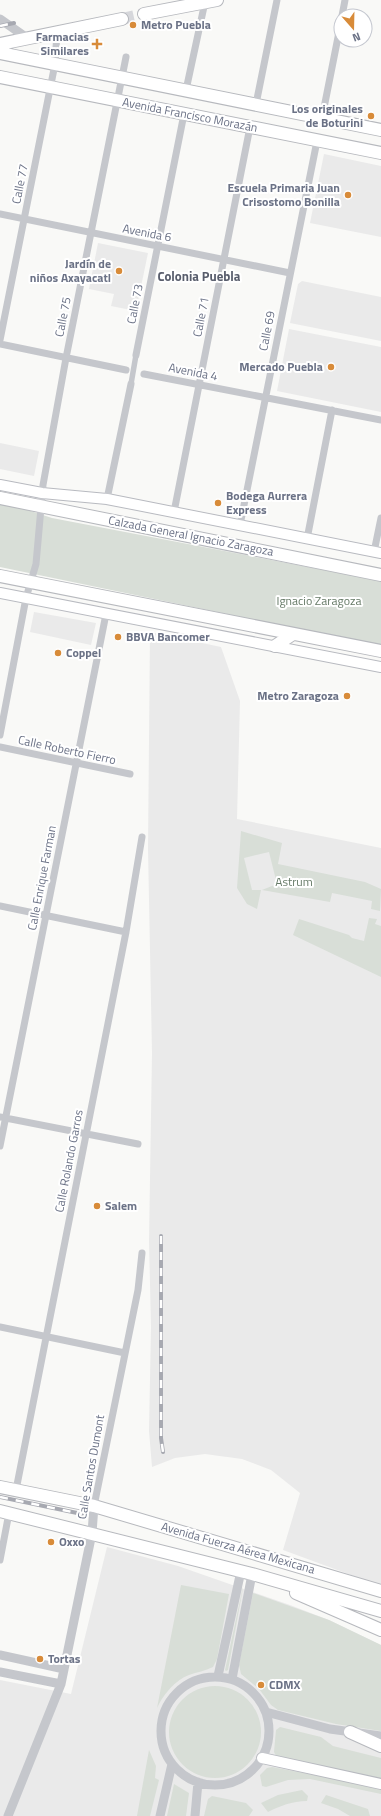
<svg xmlns="http://www.w3.org/2000/svg" width="381" height="1816" font-family="'Titillium Web',sans-serif">
  <rect width="100%" height="100%" fill="#f9f9f7"/>
  <!-- built -->
  <path fill="#eaeaea" d="M324 154 381 166V237L310 223Z
    M98 243 148 253 136 311 111 306 114 294 89 289Z
    M302 281 381 297V341L290 323 298 284Z
    M289 329 381 347V412L277 391Z
    M0 443 39 451 34 476 0 469Z
    M34 612 96 623 91 645 30 632Z
    M150 632 221 647 240 701 237 819 381 848V1586L283 1550 300 1493 271 1470 242 1459 205 1454 175 1458 152 1467 149 1431 151 1327 149 1241 152 1053 148 849Z
    M107 1547 178 1566 290 1605 329 1620 381 1645V1816H0V1680L71 1694Z"/>
  <!-- green -->
  <path fill="#d8ded7" d="M0 501 52 518 381 581V646L0 567Z
    M241 831 282 843 278 864 365 882 381 889 380 911 371 909 372 901 332 893 330 902 262 890 277 884 269 852 244 858 252 890H261L257 909 247 904 237 888Z
    M369 918 377 919 375 924 381 926V977L293 935 299 919 349 935 352 938 364 941Z
    M244 1582 228 1670 226 1671 225 1670Z
    M181 1585 229 1594 217 1659 213 1667C205 1671 197 1672 189 1675 175 1680 163 1695 157 1708Z
    M253 1593 329 1620 381 1645V1731L336 1724 278 1710 271 1705 259 1689 241 1674 239 1665Z
    M169 1732a46 46 0 1 1 92 0a46 46 0 1 1-92 0Z
    M280 1727 321 1737 333 1746 381 1758V1794L310 1779 288 1780 266 1787 262 1786 260 1775 267 1768 272 1767 352 1782 276 1756 274 1752 276 1730Z
    M149 1750 156 1766 155 1778 159 1780 150 1816H137Z
    M174 1784 189 1793 186 1816H167Z
    M302 1790 308 1796 307 1801C292 1801 280 1806 268 1812L261 1803 278 1795Z
    M326 1795 368 1809 370 1816H350L338 1809 321 1803Z
    M212 1796 246 1803 253 1810 249 1816H204L208 1799Z"/>
  <g fill="none" stroke-linecap="round" stroke-linejoin="round">
    <!-- primary-tunnel -->
    <path stroke="#d6d7db" stroke-width="12" stroke-dasharray="12 6" stroke-linecap="butt" d="M122 19 144 14"/>
    <!-- secondary casing -->
    <g stroke="#b8bac0" stroke-width="12">
      <path id="secondary" d="M0 485 42 493 107 499 381 553
        M0 593 381 667
        M262 1758 381 1784"/>
    </g>
    <!-- primary casing -->
    <g stroke="#b7b9be" stroke-width="14">
      <path id="primary" d="M144 14 217 0
        M0 44 122 19
        M0 53 381 130
        M0 77 381 153
        M0 498 381 575
        M0 576 381 651
        M275 646 293 634
        M0 1487 94 1506 381 1591
        M0 1511 252 1574 381 1611
        M296 1593 381 1630
        M350 1732 381 1746"/>
    </g>
    <!-- pedestrian -->
    <path stroke="#c5c7cc" stroke-width="5.5" d="M131 384 136 355"/>
    <!-- minor -->
    <path stroke="#c5c7cc" stroke-width="7" d="M342 16 345 0
      M186 90 205 2
      M256 104 277 0
      M322 118 341 22
      M0 214 290 273
      M0 340 55 64 57 32
      M0 344 126 370
      M136 355 184 114
      M144 374 381 420
      M107 499 131 384
      M174 512 250 127
      M240 525 317 141
      M307 539 332 410
      M374 552 381 518
      M0 735 26 598 36 564 43 485 66 358 126 57
      M0 747 130 774
      M0 906 126 932
      M0 1117 138 1144
      M0 1146 106 614
      M0 1327 125 1353
      M16 1490 126 932 142 837
      M94 1506 138 1290 142 1253
      M0 1560 9 1513"/>
    <!-- tertiary -->
    <path stroke="#c5c7cc" stroke-width="9" d="M0 19 27 38
      M0 1655 64 1669
      M0 1672 61 1684
      M218 1676 241 1571
      M161 1731a54 54 0 1 1 108 0a54 54 0 1 1-108 0Z
      M232 1679 252 1574
      M266 1712 330 1729 381 1736
      M8 1816 61 1684 92 1533 94 1506
      M160 1816 172 1764
      M195 1816 198 1782"/>
    <!-- secondary -->
    <use href="#secondary" stroke="#fff" stroke-width="10"/>
    <!-- primary -->
    <use href="#primary" stroke="#fff" stroke-width="12"/>
    <!-- rail casing -->
    <g stroke="#a7a9b1" stroke-width="4">
      <path id="rail" d="M0 26 14 23
        M161 1236V1438L163 1452
        M0 1497 82 1514"/>
    </g>
    <!-- rail -->
    <use href="#rail" stroke="#fff" stroke-width="2.5" stroke-dasharray="8" stroke-linecap="butt"/>
  </g>
  <!-- markers -->
  <g fill="#d88b39" stroke="#fff" stroke-width="1.5">
    <circle cx="133" cy="25" r="4"/>
    <path d="M95 38h4v4h4v4h-4v4h-4v-4h-4v-4h4z"/>
    <circle cx="371" cy="116" r="4"/>
    <circle cx="348" cy="195" r="4"/>
    <circle cx="119" cy="271" r="4"/>
    <circle cx="331" cy="367" r="4"/>
    <circle cx="218" cy="503" r="4"/>
    <circle cx="118" cy="637" r="4"/>
    <circle cx="58" cy="653" r="4"/>
    <circle cx="347" cy="696" r="4"/>
    <circle cx="97" cy="1206" r="4"/>
    <circle cx="51" cy="1542" r="4"/>
    <circle cx="40" cy="1659" r="4"/>
    <circle cx="261" cy="1685" r="4"/>
  </g>
  <g text-anchor="middle" stroke-width="4" stroke-linejoin="round" paint-order="stroke">
    <!-- poi labels -->
    <g font-size="12" font-weight="bold" fill="#6b7286" stroke="#fff" text-anchor="start">
      <text x="141" y="29">Metro Puebla</text>
      <text x="89" y="41" text-anchor="end">Farmacias<tspan x="89" dy="14">Similares</tspan></text>
      <text x="363" y="113" text-anchor="end">Los originales<tspan x="363" dy="14">de Boturini</tspan></text>
      <text x="340" y="192" text-anchor="end">Escuela Primaria Juan<tspan x="340" dy="14">Crisostomo Bonilla</tspan></text>
      <text x="111" y="268" text-anchor="end">Jardín de<tspan x="111" dy="14">niños Axayacatl</tspan></text>
      <text x="323" y="371" text-anchor="end">Mercado Puebla</text>
      <text x="226" y="500">Bodega Aurrera<tspan x="226" dy="14">Express</tspan></text>
      <text x="126" y="641">BBVA Bancomer</text>
      <text x="66" y="657">Coppel</text>
      <text x="339" y="700" text-anchor="end">Metro Zaragoza</text>
      <text x="105" y="1210">Salem</text>
      <text x="59" y="1546">Oxxo</text>
      <text x="48" y="1663">Tortas</text>
      <text x="269" y="1689">CDMX</text>
    </g>
    <!-- street labels -->
    <g font-size="12" fill="#6b7286" stroke="#fff">
      <text transform="translate(190 115) rotate(11)" y="4">Avenida Francisco Morazán</text>
      <text transform="translate(20 184) rotate(-79)" y="4">Calle 77</text>
      <text transform="translate(147 233) rotate(11)" y="4">Avenida 6</text>
      <text transform="translate(135 304) rotate(-79)" y="4">Calle 73</text>
      <text transform="translate(63 317) rotate(-79)" y="4">Calle 75</text>
      <text transform="translate(201 317) rotate(-79)" y="4">Calle 71</text>
      <text transform="translate(267 331) rotate(-79)" y="4">Calle 69</text>
      <text transform="translate(193 372) rotate(11)" y="4">Avenida 4</text>
      <text transform="translate(191 536) rotate(11)" y="4">Calzada General Ignacio Zaragoza</text>
      <text transform="translate(67 750) rotate(12)" y="4">Calle Roberto Fierro</text>
      <text transform="translate(42 878) rotate(-79)" y="4">Calle Enrique Farman</text>
      <text transform="translate(69 1161) rotate(-79)" y="4">Calle Rolando Garros</text>
      <text transform="translate(91 1467) rotate(-80)" y="4">Calle Santos Dumont</text>
      <text transform="translate(238 1548) rotate(16)" y="4">Avenida Fuerza Aérea Mexicana</text>
    </g>
    <!-- park labels -->
    <g font-size="12" fill="#657966" stroke="#fff">
      <text x="319" y="605">Ignacio Zaragoza</text>
      <text x="294" y="886">Astrum</text>
    </g>
    <!-- neighbourhood labels -->
    <g font-size="13" font-weight="bold" fill="#585d6c" stroke="#fff">
      <text x="199" y="281">Colonia Puebla</text>
    </g>
  </g>
  <!-- north arrow -->
  <g transform="translate(353 28) rotate(160)"><circle r="19" fill="#ffffff" stroke="#c4c7cf"/>
  <path d="M0-3L7 15L0 10L-7 15Z" fill="#d88b39"/>
  <text y="-6" font-size="11" font-weight="bold" text-anchor="middle" fill="#6b7286">N</text>
  </g>
</svg>
